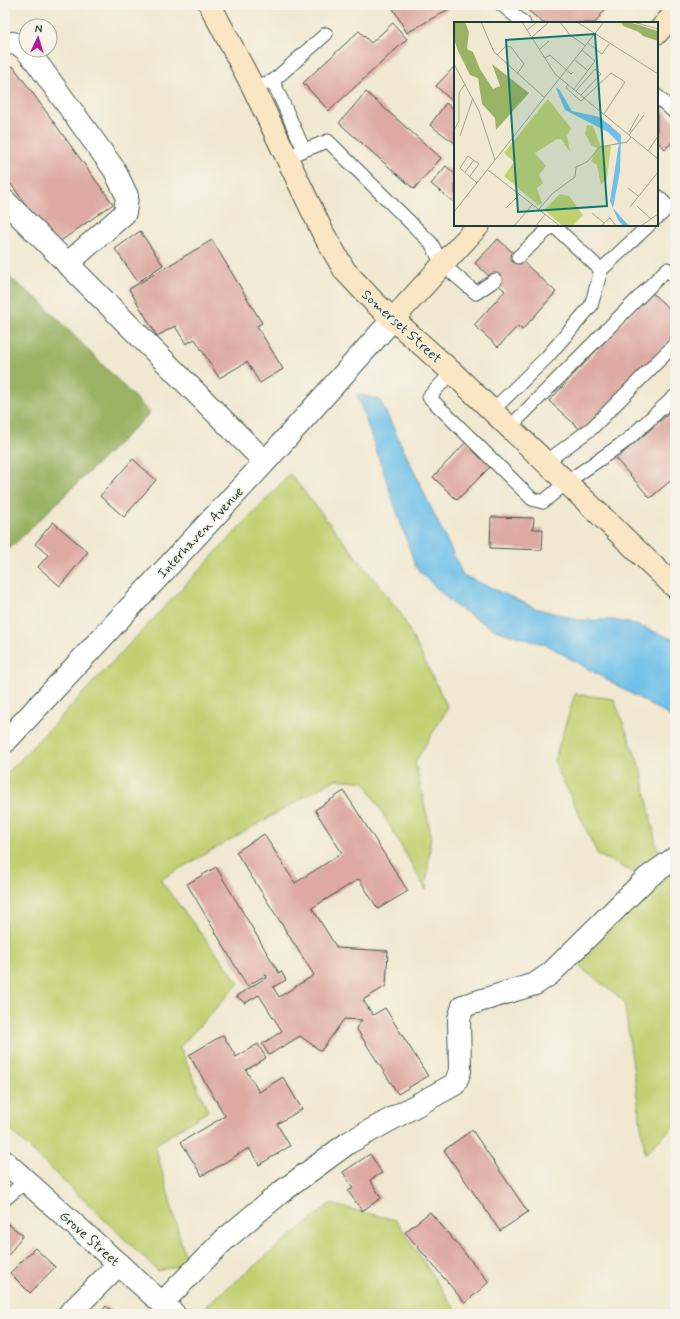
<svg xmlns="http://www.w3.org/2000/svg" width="680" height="1319" font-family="Mynerve,sans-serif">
  <rect width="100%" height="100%" fill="#f7f3e8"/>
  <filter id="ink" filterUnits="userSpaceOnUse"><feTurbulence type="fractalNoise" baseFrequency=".025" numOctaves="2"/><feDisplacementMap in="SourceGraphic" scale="8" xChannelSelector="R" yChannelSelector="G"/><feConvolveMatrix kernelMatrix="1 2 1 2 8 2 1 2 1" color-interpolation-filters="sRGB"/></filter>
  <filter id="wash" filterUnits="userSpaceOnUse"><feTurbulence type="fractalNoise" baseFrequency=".012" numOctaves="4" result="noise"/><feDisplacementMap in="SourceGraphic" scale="16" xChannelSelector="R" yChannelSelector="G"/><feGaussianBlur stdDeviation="0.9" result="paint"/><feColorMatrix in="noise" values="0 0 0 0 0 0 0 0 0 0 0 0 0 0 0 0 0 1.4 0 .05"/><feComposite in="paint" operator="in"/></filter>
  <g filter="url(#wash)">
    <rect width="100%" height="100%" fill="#f0e8d0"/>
    <!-- green -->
    <path fill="#c3d072" stroke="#718653" d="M290 474 400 612 448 708 415 762 431 834 426 890 365 782 336 779 160 880 239 983 180 1047 208 1111 155 1145 187 1264 158 1271 5 1125V776Z
      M575 694 614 699 641 770 657 849 675 852V1125L645 1154 624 1001 580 967 635 873 598 855 554 761Z
      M330 1204 396 1220 458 1314 197 1313Z"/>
    <!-- forest -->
    <path fill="#9ab264" stroke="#5c784c" d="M5 274 41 302 150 413 5 553Z"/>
    <!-- water -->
    <path fill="#6dc0e9" stroke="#467e8e" d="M357 394 380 400 463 575 535 608 579 620H614L637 625 675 640V719L547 645 495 630 454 605 416 568Z"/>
    <g id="blocks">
      <!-- building -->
      <path fill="#dda9a1" d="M391 5H451L452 7 407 33Z
        M522 5H608L595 23H543Z
        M393 23 407 39 329 111 303 83 359 31 371 43Z
        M13 66 113 204 55 245 5 176V72Z
        M455 66V104L436 86Z
        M366 92 441 158 414 189 339 123Z
        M446 103 455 110V143L430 125Z
        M657 104 675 122V139L665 149 657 141Z
        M446 166 455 174V203L431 184Z
        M140 231 163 265 138 282 115 249Z
        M498 239 556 292 522 330 518 326 498 347 474 325 505 291 475 263Z
        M212 240 262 323 257 326 283 369 260 383 247 362 219 378 195 339 186 344 175 326 157 336 129 289Z
        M651 292 675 314V334L583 432 549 401Z
        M675 408V477L650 498 616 459Z
        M467 441 492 465 457 500 433 477Z
        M133 459 156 480 124 517 100 496Z
        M491 517 534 518 533 529H543L542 550 490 548Z
        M53 522 88 552 60 586 38 567 48 555 35 544Z
        M344 791 408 891 378 909 359 879 312 908 337 948 388 951 386 986 363 1000 373 1015 385 1008 428 1076 398 1094 356 1028 362 1020 344 1019 321 1051 300 1036 269 1055 262 1044 282 1031 259 995 245 1003 236 996 267 977 266 975 247 986 187 884 216 867 279 973 281 971 286 980 273 987 279 997 314 975 236 852 264 834 295 883 342 853 315 810Z
        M223 1035 236 1057 258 1044 266 1058 246 1070 259 1092 283 1077 302 1109 277 1124 290 1146 259 1165 249 1148 202 1176 181 1142 225 1116 189 1055Z
        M472 1130 528 1212 500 1231 444 1150Z
        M370 1154 382 1173 370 1180 381 1198 362 1211 348 1191 353 1188 343 1172Z
        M430 1212 489 1282 465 1303 405 1232Z
        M5 1222 23 1235 5 1260Z
        M35 1248 55 1267 30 1293 10 1273Z
        M106 1306 116 1314H99Z"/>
    </g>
  </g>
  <g filter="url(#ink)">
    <use href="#blocks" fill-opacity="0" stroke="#3e574b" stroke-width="1"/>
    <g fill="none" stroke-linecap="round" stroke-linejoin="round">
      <!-- lane casing -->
      <g stroke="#3e574b" stroke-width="15">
        <path id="lane" d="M502 5 524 23
          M273 81 304 150
          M253 87 273 81 326 34
          M657 96 675 113
          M286 157 328 141 431 243 442 264 476 293 495 280
          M657 196 669 207 657 218
          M553 225 601 270
          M518 257 553 225
          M452 372 429 397 532 499 543 502 567 482 626 441 675 396
          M492 411 547 357 591 306 601 270 649 225
          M509 428 667 269 675 277
          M546 462 592 428 675 344
          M5 1199 26 1181"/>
      </g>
      <!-- street casing -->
      <g stroke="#3e574b" stroke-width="24">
        <path id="street" d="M5 44C19 40 26 50 35 60L114 169 127 196 125 213 67 264
          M5 201 265 462
          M5 742 265 462 393 319
          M5 1162 174 1314
          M162 1303 223 1241 280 1193 348 1143 455 1084 460 1071 459 1019 463 1006 535 984 550 974 647 878 675 858
          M69 1314 119 1264"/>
      </g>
      <!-- secondary casing -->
      <g stroke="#3e574b" stroke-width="24">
        <path id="secondary" d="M210 5 253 87 323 233 345 271 375 303 452 372 675 587
          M657 33 675 13
          M393 319 479 225"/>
      </g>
      <!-- lane -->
      <use href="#lane" stroke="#fff" stroke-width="13"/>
      <!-- street -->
      <use href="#street" stroke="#fff" stroke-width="22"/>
      <!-- secondary -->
      <use href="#secondary" stroke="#fbe6c4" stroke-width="22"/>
    </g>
  </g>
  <g text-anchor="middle" stroke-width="3" stroke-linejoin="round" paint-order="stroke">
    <!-- street labels -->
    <g font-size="14" fill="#1f3d34" stroke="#f7f3e8">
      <text transform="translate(402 326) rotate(42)" y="5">Somerset Street</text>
      <text transform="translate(200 532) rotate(-47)" y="5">Interhaven Avenue</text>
      <text transform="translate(90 1238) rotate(42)" y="5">Grove Street</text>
    </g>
  </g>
  <!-- overview -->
  <g transform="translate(454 22)">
    <rect width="204" height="204" fill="#f0e8d0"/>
    <path d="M94 77 117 106 113 114 116 130 107 117H103L81 131 92 144 85 153 89 161 83 166 88 182 84 183 50 154 60 140 50 131ZM133 103 139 104 146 123 157 124 153 156 147 163 143 143 137 139 143 126 138 124 131 112ZM106 172 115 174 129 193 119 204H109L90 188Z" fill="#c3d072"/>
    <path d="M0 0H11L15 10 13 27 19 30 26 47 39 67 46 64 38 42 75 71 42 108 41 96 28 82 24 56 16 53 4 29 0 17ZM167 0H175L204 9V19L189 14 185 10 169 4Z" fill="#9ab264"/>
    <path d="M102 66 105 67 118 89 146 95 167 113 166 149 159 186 175 204H169L164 198 156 179 165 121 154 110 111 88Z" fill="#6dc0e9"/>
    <path fill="none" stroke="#9ca492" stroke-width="1" d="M27 0 40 30 91 76M68 0 101 52 204 137M106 0 116 13 132 24M123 0 204 52M179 0 204 7M73 8 83 0M78 15 95 0M134 21 148 32 155 22M86 27 95 19M43 33 52 24 57 25 70 42 63 52M91 36 96 33 117 52 119 50M121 38 133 48M0 42 25 89 41 138M114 62 112 66 127 79 157 51 171 60 150 92M120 67 141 39 128 28M122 69 141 47 147 52 127 73M0 108 5 99V71L11 62M175 110 185 92M175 113 190 93M6 114 19 76M194 129 204 114M34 148 106 204M11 150 20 138M16 154 25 142 14 134 6 146 7 147 23 161M174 166 184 174M183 184 197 197M176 185 204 150M52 186 66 172M85 187 99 171 121 155 122 145 133 140 146 125 173 120 177 115M0 190 150 0M138 191 150 201 148 204M150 201 156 196 162 204M60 204 79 182M82 204 91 192M187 204 204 192"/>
    <path fill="#0f766e" fill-opacity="0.15" stroke="#0f766e" stroke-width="2" d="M141 12 153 184 64 190 52 18Z"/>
    <rect width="204" height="204" fill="none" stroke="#1f3d34" stroke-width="2"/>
  </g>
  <!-- margin -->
  <rect width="680" height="1319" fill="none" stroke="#f7f3e8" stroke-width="20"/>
  <!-- north arrow -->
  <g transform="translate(38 38) rotate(4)"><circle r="19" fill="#f7f3e8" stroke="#a1aaa0"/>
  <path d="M0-3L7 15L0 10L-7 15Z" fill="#b5179e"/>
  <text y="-6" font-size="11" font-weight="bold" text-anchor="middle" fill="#1f3d34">N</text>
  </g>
</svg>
